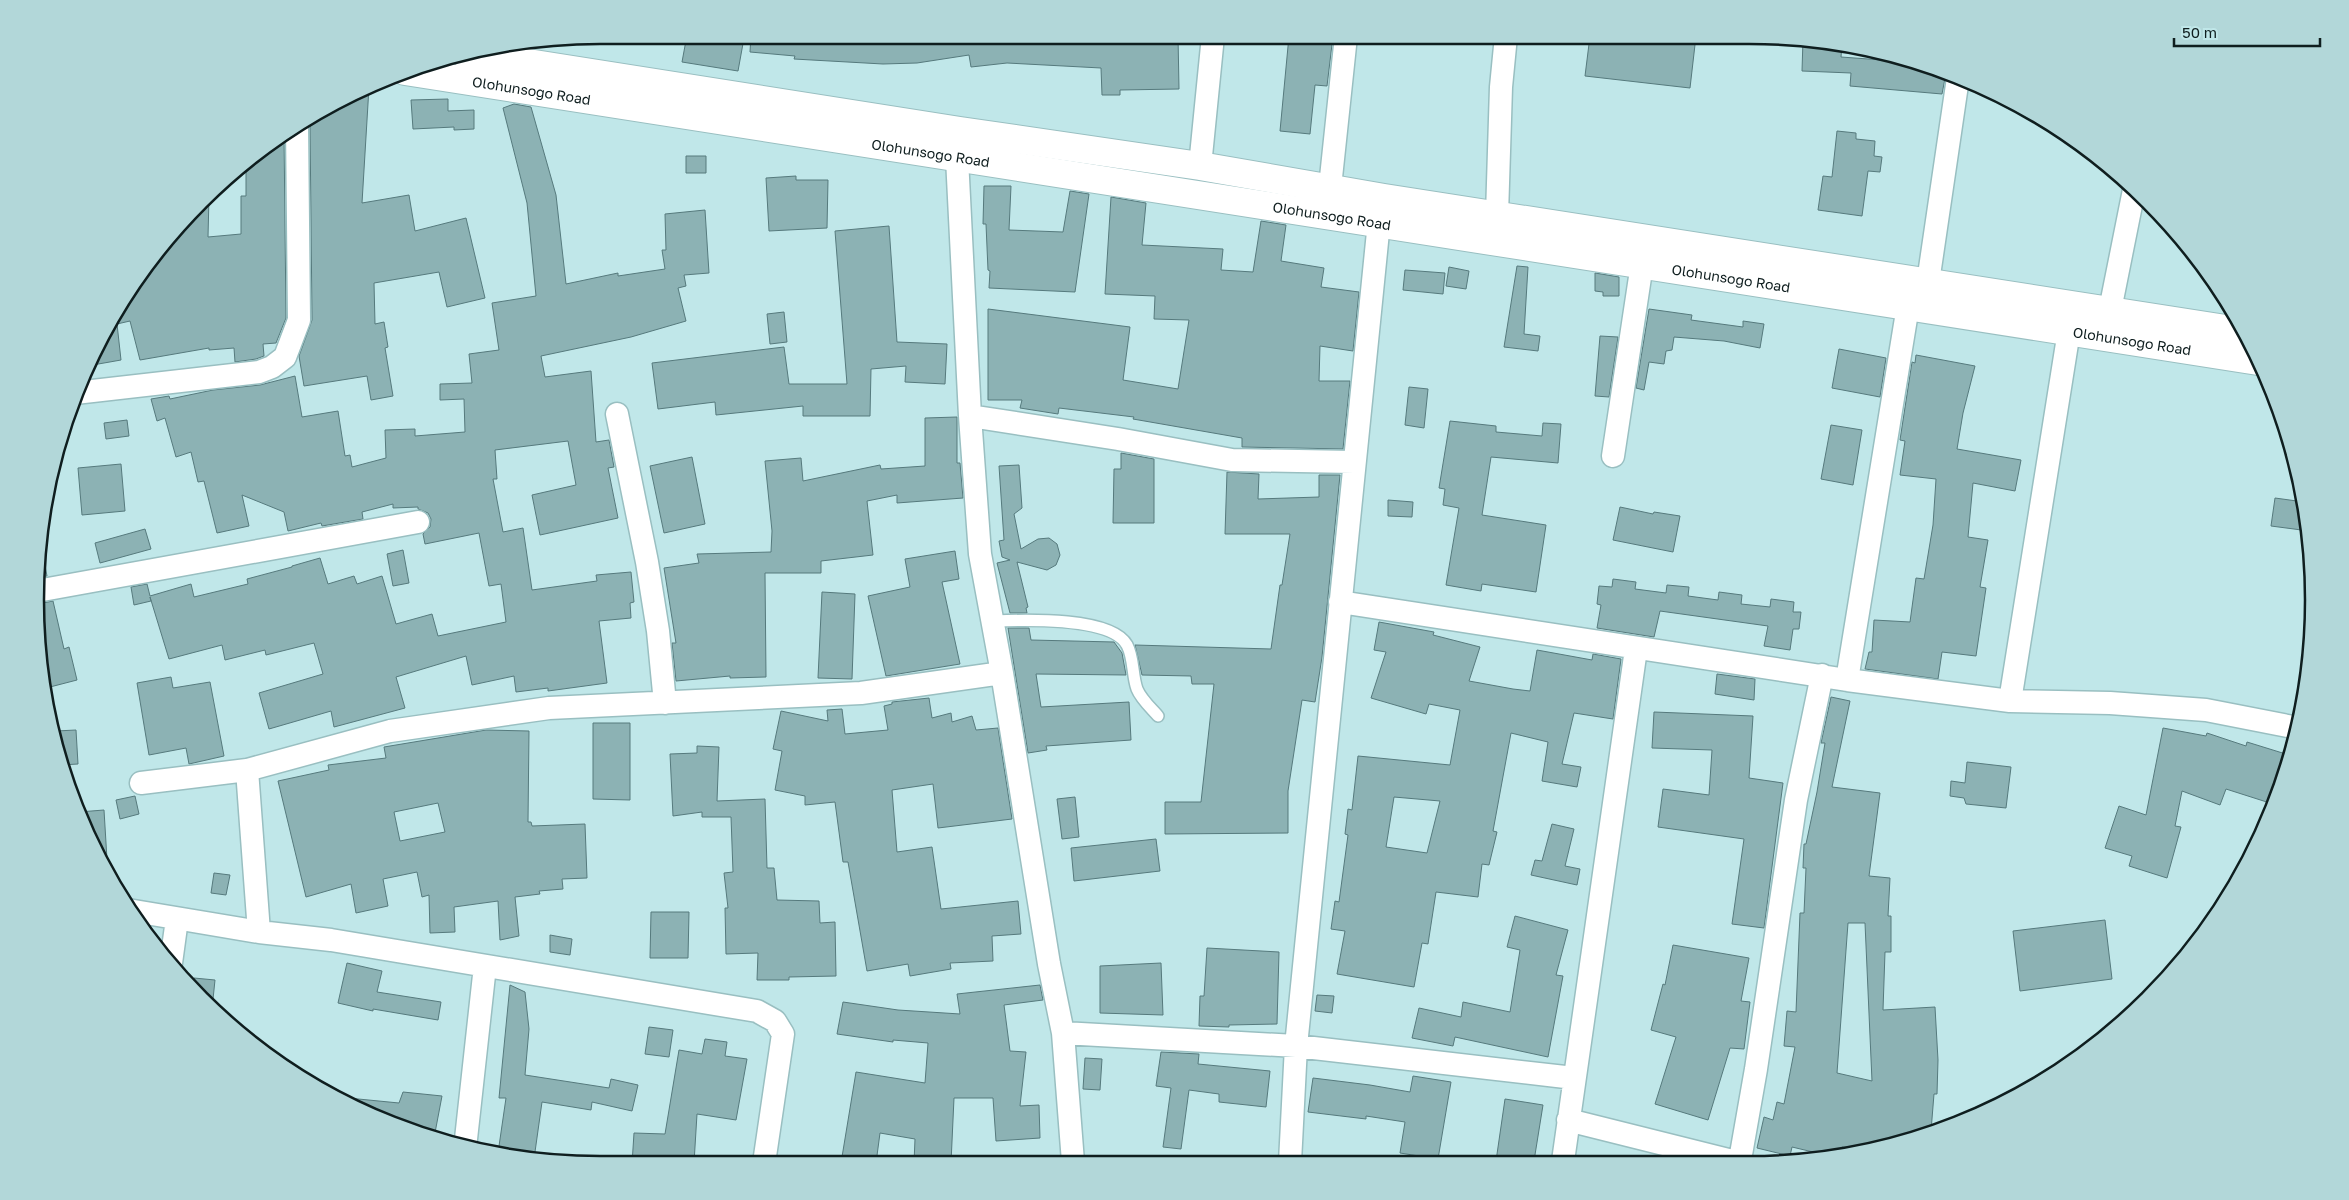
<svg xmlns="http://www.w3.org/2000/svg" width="2349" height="1200" font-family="'Golos Text',sans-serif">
  <rect width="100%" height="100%" fill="#c0e7e9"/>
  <!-- building -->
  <path fill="#8cb2b4" stroke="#567a7d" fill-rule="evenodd" d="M687 35H726L744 38 738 71 682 62Z
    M751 35H879V38L922 35 1178 36 1179 89 1120 90V95H1102L1101 68 1007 63 971 67 969 55 917 63 883 64 794 59 795 56 750 52Z
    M1289 36H1333L1327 86 1315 85 1310 134 1280 131Z
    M1590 36H1696L1690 88 1585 76Z
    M1803 39 1842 45 1841 57 1882 60 1883 52 1895 54 1946 73 1942 94 1850 86 1851 73 1802 71Z
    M369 87 362 203 409 195 415 231 466 218 485 298 447 307 439 272 374 283 375 324 384 322 388 347 385 348 393 396 371 400 367 376 304 386 299 356 312 320 310 124 308 117Z
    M448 99V111L474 110V129L454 130V127L413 129 411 100Z
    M514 104 531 107 556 195 566 284 618 273V276L665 269 662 250H666L665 214 705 210 709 273 684 275 686 286 678 288 686 321 631 337 541 356 545 377 591 371 596 442 609 440 614 467 608 468 618 518 540 535 532 495 576 485 568 441 495 450 497 479H493L503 532 523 528 532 590 597 581 596 575 631 572 634 602 630 603 631 618 599 621 607 683 548 691V688L516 692 514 676 472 685 466 656 396 677 405 708 334 727 331 711 269 729 259 693 323 674 314 643 266 655 265 650 225 660 222 645 169 659 150 597 151 601 134 605 131 587 147 584 150 596 191 584 194 597 248 584 247 579 292 567V566L320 558 328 584 354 576 357 584 382 576 396 624 432 614 438 636 506 622 501 584 489 586 479 533 425 544 423 534 430 527 431 519 428 513 418 509V507L393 508V504L362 512 363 519 322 526 321 523 288 531 284 512 242 495 249 526 217 533 204 481 198 482 191 452 176 457 165 418 157 421 151 399 169 396 170 399 213 390 260 385 295 376 302 417 338 411 345 456 350 455 352 467 386 458 385 430 415 429V436L465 432 464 399 440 400V384L472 383 469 354 499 350 492 303 536 296 527 203 503 108Z
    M1837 131 1856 133V139L1875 141 1874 156 1882 157 1880 172 1868 171 1862 216 1818 210 1823 176 1832 177Z
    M284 133 286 318 276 343 263 344 264 356 256 359 235 362 234 348 209 350V348L140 360 130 321 117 324 121 360 87 366 111 317 174 229 209 196 208 237 241 234V196H246V161Z
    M686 156H706V173H686Z
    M796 176V180H828L827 228 769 231 766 178Z
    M984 186H1011L1009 230 1063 232 1070 191 1089 194 1075 292 989 288 990 271 988 270 986 224H983Z
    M1111 197 1146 203 1142 245 1223 249 1221 270 1253 272 1261 221 1286 225 1281 261 1324 268 1321 287 1359 292 1353 351 1320 346 1319 381H1350L1343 449 1242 447V438L1133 419 1134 417 1059 408 1058 414 1020 408 1022 400H988V309L1130 327 1123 380 1178 389 1189 320 1154 319 1155 296 1105 294Z
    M889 226 897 342 947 344 945 384 905 382 906 366 871 369 870 416H803V406L716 415 715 402 658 409 652 363 784 347 789 384H847L835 231Z
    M1517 266 1528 267 1524 334 1540 336 1538 351 1504 347Z
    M1449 267 1469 271 1466 289 1446 286Z
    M1405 270 1445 273 1443 294 1403 290Z
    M1595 273 1619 277V296H1603V292L1595 291Z
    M1649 309 1692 315 1691 320 1743 327V321L1764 324 1760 348 1724 341 1674 337 1672 350 1666 351 1664 364 1649 362 1644 390 1636 388Z
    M784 312 787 342 770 344 767 314Z
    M1600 336 1618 337 1609 397 1595 396Z
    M1839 349 1886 358 1880 397 1832 388Z
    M1916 355 1975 366 1963 413 1957 449 2021 460 2015 491 1973 483 1968 537 1988 540 1980 587 1986 588 1976 656 1942 652 1938 679 1865 669 1869 652H1872L1874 620 1910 622 1916 578 1924 579 1933 525 1936 479 1900 475 1905 441 1900 440 1912 362 1915 363Z
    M1409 387 1428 389 1424 428 1405 425Z
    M957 417V463H960L963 498 897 503V495L867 501 873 555 821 561V573H765L766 677 730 678V676L676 681 672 643H676L664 568 699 563 697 554 771 552 772 531 765 461 801 458 803 481 880 465 881 469 925 466V418Z
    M127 420 129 436 106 439 104 423Z
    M1450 421 1496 426V432L1542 436 1543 423 1561 424 1558 463 1491 457 1482 515 1546 525 1536 592 1482 584 1481 591 1446 585 1459 508 1443 505 1445 489 1439 488Z
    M1831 425 1862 430 1853 485 1821 479Z
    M1121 453 1154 459V523H1113L1114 469H1121Z
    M692 457 705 524 664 533 650 466Z
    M121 464 125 511 82 515 78 468Z
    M1019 465 1022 508 1014 514 1021 549 1038 539 1049 538 1057 544 1060 555 1056 565 1047 570 1017 562 1028 607 1026 608 1027 613H1010L997 563 1010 560 1002 557 999 541 1004 540 999 466Z
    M1227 472 1259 474 1258 499 1319 497V475H1340L1322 657 1315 702 1302 700 1288 791V833L1165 834V802H1201L1214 684H1192L1191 676 1142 675 1135 645 1271 649 1280 585H1282L1290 534H1225Z
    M2275 498 2304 502 2309 531 2271 526Z
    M1388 500 1413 502 1412 517 1388 516Z
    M1620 507 1653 514 1654 512 1680 516 1673 552 1613 540Z
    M145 529 151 549 100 563 95 543Z
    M403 550 409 583 393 586 387 554Z
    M955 551 959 579 942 582 960 664 886 676 868 596 910 587 905 559Z
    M44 560 47 576 37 578V561Z
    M1613 579 1636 582 1635 589 1666 593 1667 585 1689 587 1688 596 1718 600 1719 592 1742 595 1741 604 1770 607 1771 599 1794 602 1793 612H1801L1799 629H1793L1790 650 1764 646 1768 626 1660 611 1654 637 1597 628 1601 605 1597 604 1599 586 1612 587Z
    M822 592 855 594 852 679 818 678Z
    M53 601 64 649 69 647 77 680 50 687 42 652 39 653 38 604Z
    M1379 622 1434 632 1433 635 1480 647 1469 681 1513 689 1530 691 1537 650 1592 660 1593 654 1621 659 1613 719 1574 713 1562 764 1581 767 1577 787 1542 781 1548 742 1511 733 1493 831 1497 832 1489 865 1482 864 1478 897 1436 892 1428 944 1422 943 1414 987 1337 974 1345 931 1331 929 1335 901 1339 902 1348 835 1345 834 1348 809 1352 810 1358 756 1450 765 1460 710 1429 704 1426 714 1371 698 1386 652 1374 650ZM1394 797 1440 801 1427 853 1386 847Z
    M1008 628H1029L1031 640 1114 642 1122 653 1126 675 1036 674 1041 707 1129 702 1131 740 1046 746 1047 750 1028 753Z
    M1717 674 1755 679 1754 700 1715 694Z
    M171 677 173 688 210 682 224 756 189 764 186 748 149 755 137 683Z
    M1831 697 1850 701 1832 787 1880 793 1869 876 1890 878 1888 916H1891V952H1885L1883 1010 1935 1007 1938 1060 1937 1094H1934L1931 1131 1858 1151 1842 1147 1840 1156 1834 1157 1792 1147 1790 1156 1757 1148 1764 1117 1773 1120 1777 1102 1784 1104 1795 1047 1784 1046 1787 1011 1796 1012 1800 913H1804L1806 868H1803L1804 844H1806L1817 792 1825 743H1821ZM1848 923H1865L1872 1081 1837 1073Z
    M929 698 932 718 951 713 952 722 972 716 976 730 998 728 1012 819 938 828 933 784 892 790 897 852 932 847 941 909 1018 901 1021 934 992 936 993 961 950 963 951 969 910 976 908 964 867 971 848 862H843L835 802 805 805V796L775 790 782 751 773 749 781 711 828 721 827 710 842 709 845 734 888 730 884 706 892 704V702Z
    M1654 712 1753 716 1749 778 1783 783 1764 928 1732 924 1744 839 1658 827 1663 789 1709 795 1712 750 1652 748Z
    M593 723H630V800L593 799Z
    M2163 728 2206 736 2207 733 2246 746 2247 742 2289 755 2273 804 2226 789 2220 805 2182 791 2175 826 2181 827 2167 878 2129 866 2132 856 2105 848 2119 806 2146 815Z
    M76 730 78 764 61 765 57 752 56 731Z
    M486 730 529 731 528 822H531L532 826 585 824 587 878 562 879 563 889 539 891 540 894 515 897 519 936 500 940 498 901 454 907 455 932 430 933 429 895 422 897 417 872 383 879 388 906 356 913 351 884 306 897 278 781 329 770 328 765 386 758 384 747ZM438 803 445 832 400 841 394 812Z
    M697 746 719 747 717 801 765 799 767 868H774L777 900 819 901 820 923 835 922 836 976 789 977V980H757L758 953 726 954 725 908H728L724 873 733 872 731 817H702V812L673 816 670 754 697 753Z
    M1967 762 2011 767 2006 808 1966 804 1964 798 1950 796 1951 781 1965 783Z
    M135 796 139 814 120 819 116 800Z
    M1075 797 1079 837 1062 839 1057 799Z
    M104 810 108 876 93 850 79 812Z
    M1552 824 1574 829 1565 866 1580 869 1577 885 1531 875 1535 860 1542 861Z
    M1156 839 1160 871 1074 881 1071 848Z
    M214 873 230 875 226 895 211 893Z
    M651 912H689L688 958H650Z
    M1515 916 1568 930 1556 975 1563 976 1548 1057 1455 1037 1453 1046 1412 1038 1419 1008 1461 1017 1463 1002 1510 1012 1520 950 1507 947Z
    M2105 920 2112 979 2020 991 2013 931Z
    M550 935 572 939 570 955 550 952Z
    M1673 945 1749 958 1741 1001 1750 1002 1744 1049 1730 1048 1708 1120 1655 1104 1676 1037 1651 1030 1663 984 1665 985Z
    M1207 948 1279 952 1277 1024 1229 1025V1027L1199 1026 1200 996H1204Z
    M347 963 382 971 377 992 441 1002 438 1020 373 1009V1011L338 1003Z
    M1161 963 1163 1015 1100 1013V966Z
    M194 978 215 980 212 1009 193 990Z
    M510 985 525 992 529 1029 525 1075 609 1088 611 1079 638 1085 632 1111 592 1102 591 1110 542 1102 534 1159 498 1153 506 1098H499Z
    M1040 985 1043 1000 1004 1005 1010 1051 1026 1052 1020 1106 1039 1105 1040 1138 996 1141 993 1098H954L951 1163H914L915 1139 880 1133 876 1163H841L856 1072 925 1083 928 1043 893 1040V1042L837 1034 843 1002 898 1010 960 1014 957 994Z
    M1317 995 1334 996 1332 1013 1315 1011Z
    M649 1027 673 1030 669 1057 645 1054Z
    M705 1039 727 1042 725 1056 747 1059 736 1120 697 1114 694 1163 632 1164 634 1133 665 1134 679 1050 702 1054Z
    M1161 1052 1199 1054 1198 1064 1270 1071 1266 1107 1219 1102V1094L1189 1090 1181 1149 1163 1147 1171 1088 1156 1086Z
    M1085 1058 1102 1059 1100 1090 1083 1089Z
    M1413 1076 1451 1082 1438 1159 1400 1153 1405 1122 1366 1116V1119L1308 1112 1313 1078 1370 1085 1410 1092Z
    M403 1092 442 1096 434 1138 350 1107 338 1100V1097L399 1103Z
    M1505 1099 1543 1105 1534 1161H1496Z"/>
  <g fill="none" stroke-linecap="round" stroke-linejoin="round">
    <!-- lane casing -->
    <g stroke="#99bfc1" stroke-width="14">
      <path id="lane" d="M992 621C1022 620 1111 616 1127 645 1134 658 1132 675 1137 689 1141 699 1151 708 1158 716"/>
    </g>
    <!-- street casing -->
    <g stroke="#99bfc1" stroke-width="25">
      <path id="street" d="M957 158 970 416 980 554 1002 673 1049 964 1063 1033 1073 1162
        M1200 166 1213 36
        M1330 187 1346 36
        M1497 215 1501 87 1506 36
        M1928 282 1958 78
        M2110 310 2134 190
        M75 393 259 372 272 367 285 357 299 320 297 124
        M617 414 647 562 658 631 665 703
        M970 416 1118 439 1232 460 1354 462
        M1613 456 1642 264
        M37 591 418 522
        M1340 602 1847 680 2010 701 2110 703 2206 710 2298 728
        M1847 680 1908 306
        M2010 701 2069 331
        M247 770 259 932
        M141 783 247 770 390 731 549 708 861 693 1002 673
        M128 910 259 932 331 940 757 1011 775 1021 783 1034 764 1163
        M171 963 177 919
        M1063 1033 1296 1046 1574 1078
        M1568 1120 1728 1160
        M465 1148 485 966
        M1740 1160 1756 1069 1796 800 1822 675
        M1563 1161 1636 649
        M1290 1162 1296 1046 1379 222"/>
    </g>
    <!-- primary casing -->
    <g stroke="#99bfc1" stroke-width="30">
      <g id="primary">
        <path d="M464 53 960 131 1200 166 1384 198 2245 332"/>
        <path id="s1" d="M405 71 2258 361"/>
      </g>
    </g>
    <!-- lane -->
    <use href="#lane" stroke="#fff" stroke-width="11"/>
    <!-- street -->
    <use href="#street" stroke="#fff" stroke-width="22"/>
    <!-- primary -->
    <use href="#primary" stroke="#fff" stroke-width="28"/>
  </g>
  <g text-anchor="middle" stroke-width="5" stroke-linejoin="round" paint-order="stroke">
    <!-- street labels -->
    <g font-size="14" fill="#0f1e1f" stroke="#c0e7e9">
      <text dy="5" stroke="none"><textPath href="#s1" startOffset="128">Olohunsogo Road</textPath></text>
      <text dy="5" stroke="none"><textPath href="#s1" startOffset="532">Olohunsogo Road</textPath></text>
      <text dy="5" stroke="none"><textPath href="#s1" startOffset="938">Olohunsogo Road</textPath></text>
      <text dy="5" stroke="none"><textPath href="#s1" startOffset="1342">Olohunsogo Road</textPath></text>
      <text dy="5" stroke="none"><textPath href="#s1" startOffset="1748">Olohunsogo Road</textPath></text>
    </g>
  </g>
  <!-- crop -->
  <path d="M0 0H2349V1200H0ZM600 44H1749A556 556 0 0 1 2305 600V600A556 556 0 0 1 1749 1156H600A556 556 0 0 1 44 600V600A556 556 0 0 1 600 44Z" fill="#b2d7d9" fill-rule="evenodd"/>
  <path fill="none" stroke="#0f1e1f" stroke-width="2.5" d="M600 44H1749A556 556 0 0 1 2305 600V600A556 556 0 0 1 1749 1156H600A556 556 0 0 1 44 600V600A556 556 0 0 1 600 44Z"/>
  <!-- scale -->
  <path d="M2174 38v8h146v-8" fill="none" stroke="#0f1e1f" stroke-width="2.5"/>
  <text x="2182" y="38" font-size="15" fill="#0f1e1f" stroke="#c0e7e9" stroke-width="4" paint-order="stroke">50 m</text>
</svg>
